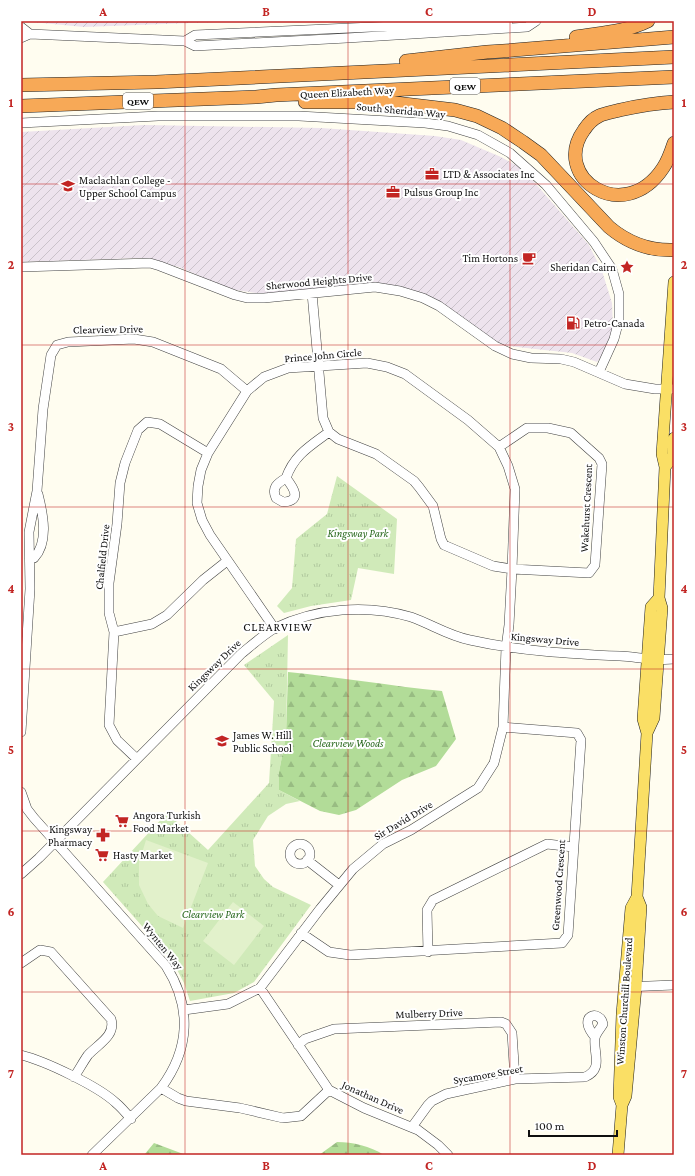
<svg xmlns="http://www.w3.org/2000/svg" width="695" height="1176" font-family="'Crimson Pro',serif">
  <defs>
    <pattern id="industrial-furrows" width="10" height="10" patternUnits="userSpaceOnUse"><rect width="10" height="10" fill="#ede3ed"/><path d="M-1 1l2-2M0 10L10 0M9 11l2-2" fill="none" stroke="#cac2ca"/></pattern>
    <pattern id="grass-tufts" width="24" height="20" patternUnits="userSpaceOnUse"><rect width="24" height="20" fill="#d0eab9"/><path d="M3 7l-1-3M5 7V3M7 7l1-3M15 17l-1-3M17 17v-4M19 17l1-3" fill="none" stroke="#b1c89e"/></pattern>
    <pattern id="forest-firs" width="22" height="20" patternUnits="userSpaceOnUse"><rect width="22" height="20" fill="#b2dc98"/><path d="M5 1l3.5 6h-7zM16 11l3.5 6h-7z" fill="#98bc82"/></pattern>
  </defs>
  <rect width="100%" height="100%" fill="#fffdf0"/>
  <!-- industrial -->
  <path fill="url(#industrial-furrows)" d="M21 21H245L84 27Z
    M144 125 321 128 435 136 461 140 501 157 523 169 589 245 602 271 612 303 613 327 612 332 601 357 597 362 572 353 499 345 464 318 433 298 408 289 262 294 229 289 179 267 141 258 21 262V132Z"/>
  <!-- grass -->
  <path fill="url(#grass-tufts)" d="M337 476 397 519 394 574 358 568 351 600 311 606 284 613 277 606 292 588 296 539 327 514Z
    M288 635 286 736 279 772V790L300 801 286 804 268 816 253 840 255 866 264 879 273 887 311 905 254 982 234 993 190 1001 184 983 172 960 103 882 167 813 208 850 269 783 274 701 244 665Z"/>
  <!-- forest -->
  <path fill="url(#forest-firs)" d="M288 672C339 677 391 686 442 691L456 739 436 766 402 780 356 810 339 815 320 811 279 790V772L286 736Z
    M337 1142C353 1142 370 1146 384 1155H319Z
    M154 1143 186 1155H144Z"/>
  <!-- pitch -->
  <path fill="#e2f1cb" d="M146 840 208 863 183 928 158 916 148 904 139 885V863Z
    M233 902 264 926 234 965 203 941Z"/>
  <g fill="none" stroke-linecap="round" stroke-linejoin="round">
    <!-- minor casing -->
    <g stroke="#424242" stroke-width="10">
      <path id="minor" d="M21 27 30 34
        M21 38 30 34 185 41 195 46 347 38 527 27 536 21
        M185 41 195 35 508 21
        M21 123 158 116H299L425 123 448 126 478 135 510 153 546 185 594 242 612 269 619 294V320L614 339 599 372
        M21 267 150 263 160 266 235 295 247 298H264L375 287 400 291 423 298 439 306 495 346 512 354 531 358 561 359 574 362 625 384 655 389H674
        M312 293 323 418 329 432 338 439 376 454 414 481 419 487 433 506 441 539 444 545 493 566 512 569 589 573 595 565 602 464 599 458 571 433 548 428H527L499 447
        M286 478C293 487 303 501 283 502L276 498C271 487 278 483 286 478Z
        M286 478C294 455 310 446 329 432
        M30 558H34C49 542 43 514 38 494
        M114 632 152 624 167 615 203 580 227 561
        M21 732 30 589 29 532 37 491 43 409 51 355 57 345 68 342 134 339 153 342 221 369 247 391
        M137 759 117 740 109 725 114 632 109 613V583L117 524 120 483 125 463 138 430 147 422 160 424 208 453
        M21 792 27 809 34 818 166 966C192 1007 190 1049 161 1088L92 1155
        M290 854a10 10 0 1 1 20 0a10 10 0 1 1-20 0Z
        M307 860 339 885
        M21 874 39 858 241 654C252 645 263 635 275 628 316 608 367 604 411 617 431 624 449 636 470 640 519 651 570 654 620 656 638 657 656 661 674 659
        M301 933 329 952 350 955 562 943 568 935 581 740 577 733 503 727
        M428 952 427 910 433 900 547 844 573 847
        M21 963 40 950 51 952 111 1019C116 1036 98 1044 88 1055 83 1062 79 1070 74 1077
        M624 987 674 985
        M260 988 329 1090 364 1108 418 1130 438 1145 448 1155
        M184 1010 228 1004 260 988 320 909 353 869 383 844 411 830 478 788 494 763 503 727 506 648 509 625 512 569 515 489 508 466 499 447 468 420 405 374 387 367 367 363 288 368 264 377 247 391 208 453 201 470 198 486 197 503 202 520 210 535 275 629
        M298 1045 305 1039 334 1029 501 1022 506 1024 512 1033 515 1079
        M21 1055C45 1061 98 1086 116 1103 121 1107 126 1113 131 1119
        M161 1088 178 1098 186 1101 240 1108 283 1118 301 1116 329 1090
        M412 1127 428 1105 432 1101 446 1094 515 1079 585 1077C604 1069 593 1053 595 1038 596 1033 601 1028 603 1024 600 1009 576 1015 595 1037"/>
    </g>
    <!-- major casing -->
    <g stroke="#202020" stroke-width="12">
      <path id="major" d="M665 467 673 457 674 438
        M647 733 654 718 662 608 659 598 665 467 662 454 674 282
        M622 1105 626 1096 636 987 641 907 637 897 647 733 643 719 651 607 659 598
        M618 1155 622 1105 619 1097 622 1014 631 908 637 897"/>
    </g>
    <!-- highway casing -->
    <g stroke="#202020" stroke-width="14">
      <path id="highway" d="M576 37C600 33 626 32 648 21
        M406 61 487 52 503 51 674 37
        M21 85 156 82 674 57
        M305 102H387L455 110 477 116 502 128 523 142 541 155 609 227C628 243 649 251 674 250
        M674 102C655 103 638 106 620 110 613 112 605 113 599 116 592 119 588 124 584 130 550 177 624 227 663 168 668 161 671 152 674 143
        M21 106 256 97 276 95 674 77"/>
    </g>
    <!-- minor -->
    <use href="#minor" stroke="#fff" stroke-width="9"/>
    <!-- major -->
    <use href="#major" stroke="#fadf65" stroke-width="11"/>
    <!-- highway -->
    <use href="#highway" stroke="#f7a957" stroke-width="13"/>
  </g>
  <!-- grid -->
  <path fill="none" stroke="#c22523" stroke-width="1" stroke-opacity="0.55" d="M185 21V1155M348 21V1155M510 21V1155M21 184H674M21 345H674M21 507H674M21 669H674M21 831H674M21 992H674"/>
  <!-- icons -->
  <defs>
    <g id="office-bare" transform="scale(1.08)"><path d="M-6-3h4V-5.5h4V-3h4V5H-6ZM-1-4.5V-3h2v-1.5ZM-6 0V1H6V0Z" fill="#c22523" stroke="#fff" stroke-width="2.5" paint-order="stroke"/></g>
    <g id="school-bare" transform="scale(1.08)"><path d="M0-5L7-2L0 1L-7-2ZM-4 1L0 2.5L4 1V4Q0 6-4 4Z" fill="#c22523" stroke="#fff" stroke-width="2.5" paint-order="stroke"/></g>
    <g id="cafe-bare" transform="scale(1.08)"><path d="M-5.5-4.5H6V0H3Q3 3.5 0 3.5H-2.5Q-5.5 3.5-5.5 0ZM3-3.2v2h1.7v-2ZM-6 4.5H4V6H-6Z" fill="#c22523" stroke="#fff" stroke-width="2.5" paint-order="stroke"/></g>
    <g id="sight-bare" transform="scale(1.08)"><path d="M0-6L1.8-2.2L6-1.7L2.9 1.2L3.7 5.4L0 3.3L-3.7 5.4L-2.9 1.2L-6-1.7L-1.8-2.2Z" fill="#c22523" stroke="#fff" stroke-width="2.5" paint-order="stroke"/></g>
    <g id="fuel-bare" transform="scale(1.08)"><path d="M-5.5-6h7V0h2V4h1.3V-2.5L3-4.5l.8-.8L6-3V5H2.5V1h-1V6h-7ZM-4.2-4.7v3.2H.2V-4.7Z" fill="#c22523" stroke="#fff" stroke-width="2.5" paint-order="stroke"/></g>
    <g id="supermarket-bare" transform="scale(1.08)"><path d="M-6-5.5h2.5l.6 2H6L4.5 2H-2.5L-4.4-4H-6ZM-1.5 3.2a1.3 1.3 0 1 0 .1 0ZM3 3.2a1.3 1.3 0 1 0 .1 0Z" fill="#c22523" stroke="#fff" stroke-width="2.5" paint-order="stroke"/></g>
    <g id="pharmacy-bare" transform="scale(1.08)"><path d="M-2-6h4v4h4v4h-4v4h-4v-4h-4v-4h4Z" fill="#c22523" stroke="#fff" stroke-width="2.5" paint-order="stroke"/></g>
  </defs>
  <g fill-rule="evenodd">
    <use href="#office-bare" x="432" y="174"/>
    <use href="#school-bare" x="68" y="186"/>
    <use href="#office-bare" x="393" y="192"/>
    <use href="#cafe-bare" x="529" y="258"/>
    <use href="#sight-bare" x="627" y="267"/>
    <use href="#fuel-bare" x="573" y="323"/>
    <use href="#school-bare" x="222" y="741"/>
    <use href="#supermarket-bare" x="122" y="821"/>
    <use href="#pharmacy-bare" x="103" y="835"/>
    <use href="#supermarket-bare" x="102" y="855"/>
  </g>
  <g text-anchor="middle" stroke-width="4" stroke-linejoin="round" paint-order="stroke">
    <!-- shield labels -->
    <g fill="#fff" stroke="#575757" stroke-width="1">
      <rect x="450" y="78" width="30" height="16" rx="3"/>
      <rect x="123" y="93" width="30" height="16" rx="3"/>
    </g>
    <g font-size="10" font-weight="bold" fill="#0f0f0f">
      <text x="465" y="90">QEW</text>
      <text x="138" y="105">QEW</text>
    </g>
    <!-- street labels -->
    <g font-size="11" fill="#0f0f0f" stroke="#fff">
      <text transform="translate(347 92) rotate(-3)" y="4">Queen Elizabeth Way</text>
      <text transform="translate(401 110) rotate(5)" y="4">South Sheridan Way</text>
      <text transform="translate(319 281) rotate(-5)" y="4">Sherwood Heights Drive</text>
      <text transform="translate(108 329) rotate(-1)" y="4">Clearview Drive</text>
      <text transform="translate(323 355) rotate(-5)" y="4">Prince John Circle</text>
      <text transform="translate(586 508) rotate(-87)" y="4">Wakehurst Crescent</text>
      <text transform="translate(102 557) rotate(-84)" y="4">Chalfield Drive</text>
      <text transform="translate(545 639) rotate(5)" y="4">Kingsway Drive</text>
      <text transform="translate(214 665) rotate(-44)" y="4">Kingsway Drive</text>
      <text transform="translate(403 820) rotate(-31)" y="4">Sir David Drive</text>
      <text transform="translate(558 885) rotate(-86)" y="4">Greenwood Crescent</text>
      <text transform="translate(163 946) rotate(51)" y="4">Wynten Way</text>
      <text transform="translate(624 1001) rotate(-86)" y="4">Winston Churchill Boulevard</text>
      <text transform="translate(429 1013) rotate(-2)" y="4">Mulberry Drive</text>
      <text transform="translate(488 1074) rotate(-10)" y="4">Sycamore Street</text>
      <text transform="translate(373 1097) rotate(24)" y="4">Jonathan Drive</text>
    </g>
    <!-- poi labels -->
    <g font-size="11" fill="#0f0f0f" stroke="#fff" text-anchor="start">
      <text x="443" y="178">LTD &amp; Associates Inc</text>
      <text x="79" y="184">Maclachlan College -<tspan x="79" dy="13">Upper School Campus</tspan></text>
      <text x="404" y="196">Pulsus Group Inc</text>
      <text x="518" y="262" text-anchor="end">Tim Hortons</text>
      <text x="616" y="271" text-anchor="end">Sheridan Cairn</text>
      <text x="584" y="327">Petro-Canada</text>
      <text x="233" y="739">James W. Hill<tspan x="233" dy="13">Public School</tspan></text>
      <text x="133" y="819">Angora Turkish<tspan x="133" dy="13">Food Market</tspan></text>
      <text x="92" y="833" text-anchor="end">Kingsway<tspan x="92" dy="13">Pharmacy</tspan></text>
      <text x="113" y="859">Hasty Market</text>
    </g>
    <!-- park labels -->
    <g font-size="11" font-style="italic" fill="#28681d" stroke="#fff">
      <text x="358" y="537">Kingsway Park</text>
      <text x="348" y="747">Clearview Woods</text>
      <text x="213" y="918">Clearview Park</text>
    </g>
    <!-- neighbourhood labels -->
    <g font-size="12" letter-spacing="1" fill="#0f0f0f" stroke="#fff">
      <text x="278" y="631">CLEARVIEW</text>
    </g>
  </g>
  <!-- border -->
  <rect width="695" height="1176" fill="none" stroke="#ffffff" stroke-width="44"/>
  <!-- scale -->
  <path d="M529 1130v6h88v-6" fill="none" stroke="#0f0f0f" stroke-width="2"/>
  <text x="535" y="1130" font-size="12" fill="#0f0f0f" stroke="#ffffff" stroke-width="3" paint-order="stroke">100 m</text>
  <rect x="22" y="22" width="651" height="1132" fill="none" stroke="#c22523" stroke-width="1.5"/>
  <g font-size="13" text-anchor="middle" font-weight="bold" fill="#c22523">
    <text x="103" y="16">A</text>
    <text x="266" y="16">B</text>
    <text x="429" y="16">C</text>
    <text x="592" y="16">D</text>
    <text x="11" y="107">1</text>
    <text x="684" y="107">1</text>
    <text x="11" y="269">2</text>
    <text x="684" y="269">2</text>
    <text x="11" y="431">3</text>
    <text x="684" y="431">3</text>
    <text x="11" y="593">4</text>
    <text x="684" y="593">4</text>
    <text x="11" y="754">5</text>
    <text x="684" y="754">5</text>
    <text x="11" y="916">6</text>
    <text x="684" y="916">6</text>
    <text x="11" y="1078">7</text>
    <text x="684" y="1078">7</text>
    <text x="103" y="1170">A</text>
    <text x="266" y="1170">B</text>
    <text x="429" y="1170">C</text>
    <text x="592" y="1170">D</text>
  </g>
</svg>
